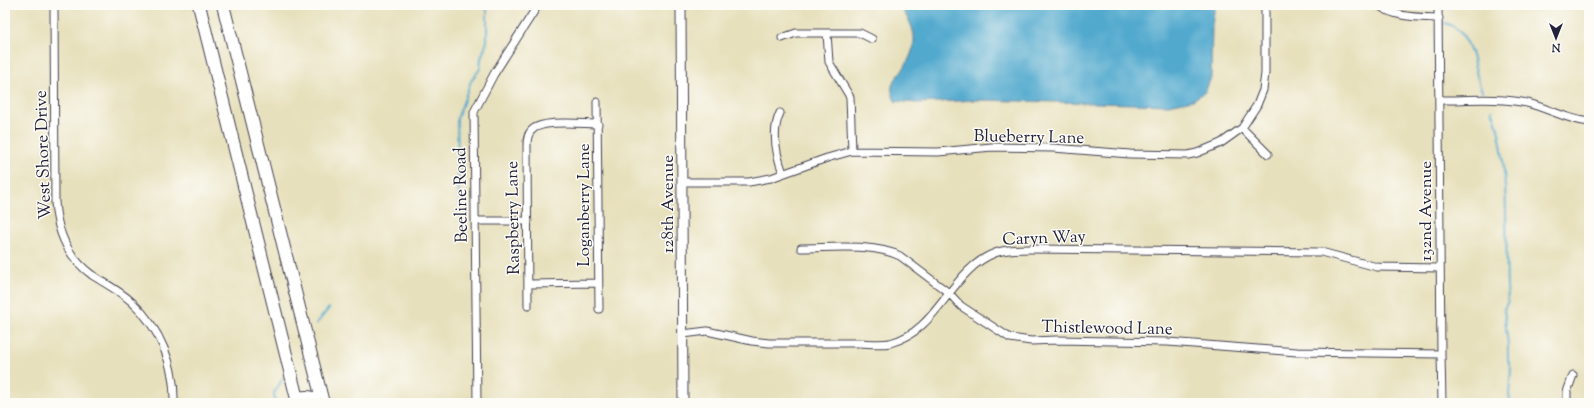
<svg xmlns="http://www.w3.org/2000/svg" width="1594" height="408" font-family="'Sorts Mill Goudy',serif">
  <rect width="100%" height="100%" fill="#fdfcf7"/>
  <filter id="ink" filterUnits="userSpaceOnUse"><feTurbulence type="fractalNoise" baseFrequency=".025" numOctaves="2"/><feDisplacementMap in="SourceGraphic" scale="8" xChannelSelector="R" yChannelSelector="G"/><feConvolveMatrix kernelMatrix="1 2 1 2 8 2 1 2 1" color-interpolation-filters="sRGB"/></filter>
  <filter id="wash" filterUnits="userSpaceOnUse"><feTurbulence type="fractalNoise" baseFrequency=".012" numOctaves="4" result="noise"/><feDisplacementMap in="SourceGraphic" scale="16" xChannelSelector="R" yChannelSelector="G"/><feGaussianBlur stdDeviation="0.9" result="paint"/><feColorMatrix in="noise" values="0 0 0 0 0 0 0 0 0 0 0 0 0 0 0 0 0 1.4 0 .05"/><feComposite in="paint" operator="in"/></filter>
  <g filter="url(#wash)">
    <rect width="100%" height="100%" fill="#e7e0bc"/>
    <!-- water -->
    <path fill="#51a9ce" stroke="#3a6684" d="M899 5H1215L1212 25 1211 78 1205 92 1193 100 1169 105 978 100 917 103 895 101C893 96 891 91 892 86 893 81 899 75 902 71 919 44 918 31 899 5Z"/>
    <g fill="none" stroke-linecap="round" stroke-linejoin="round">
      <!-- stream -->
      <path stroke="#51a9ce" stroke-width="2" d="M1445 23C1450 25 1456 27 1459 31 1475 48 1473 71 1482 91
        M1492 110C1502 134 1503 160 1505 185 1507 219 1506 253 1507 287L1508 301 1504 309 1508 345V360L1511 369 1509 395 1511 403
        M459 204 457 119 471 81 480 69 481 58 487 42V5
        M316 324 329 308
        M275 403 274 393 283 378"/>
    </g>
  </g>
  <g filter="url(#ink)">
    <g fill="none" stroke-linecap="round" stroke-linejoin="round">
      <!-- minor casing -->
      <g stroke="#403e4e" stroke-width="9">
        <path id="minor" d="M54 5 55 202C57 231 67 257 92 275 106 284 120 291 132 302 160 328 175 365 174 403
          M1378 5C1395 18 1418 17 1439 18
          M1438 5 1441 354 1442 403
          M827 33 829 62 850 97 852 151
          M782 38 796 33H860L872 39
          M1440 100C1468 100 1499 97 1527 103 1548 108 1567 120 1589 122
          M597 102 599 309
          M780 113C771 132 776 154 783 173
          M1242 128 1268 154
          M683 182H749L771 178 827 158 852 151 938 152 992 147 1053 148 1130 154 1188 155 1197 153 1221 143 1242 128 1257 105 1263 90 1265 73V5
          M475 221H528
          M801 248C832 248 872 243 900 256L949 293 961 306 1010 338 1031 341 1057 340 1168 342 1297 352 1441 354
          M528 284 598 283
          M528 306 527 146C527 141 527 135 531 131 541 119 582 124 598 124
          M683 334 707 331 752 341 769 343C798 343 827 343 857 343 867 343 880 345 890 343 939 331 950 270 995 253 1006 249 1019 249 1031 249L1321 252 1377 267 1440 268
          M477 403 474 112 494 74 538 5
          M1567 403V392L1573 375"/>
      </g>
      <!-- tertiary casing -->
      <g stroke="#403e4e" stroke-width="11">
        <path id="tertiary" d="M681 5 683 403"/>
      </g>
      <!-- trunk casing -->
      <g stroke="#403e4e" stroke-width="14">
        <path id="trunk" d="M199 5 298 403
          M223 5 323 403
          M297 398C307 396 313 396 321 403"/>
      </g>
      <!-- minor -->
      <use href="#minor" stroke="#fff" stroke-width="7"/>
      <!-- tertiary -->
      <use href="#tertiary" stroke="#fff" stroke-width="9"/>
      <!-- trunk -->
      <use href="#trunk" stroke="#fff" stroke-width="12"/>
    </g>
  </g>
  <g text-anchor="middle" stroke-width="3" stroke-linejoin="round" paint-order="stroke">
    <!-- street labels -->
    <g font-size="17" fill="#22223b" stroke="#fdfcf7">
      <text transform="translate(1029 136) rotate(1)" y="6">Blueberry Lane</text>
      <text transform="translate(42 155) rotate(-92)" y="6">West Shore Drive</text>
      <text transform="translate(460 195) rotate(-91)" y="6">Beeline Road</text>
      <text transform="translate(667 204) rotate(-90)" y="6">128th Avenue</text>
      <text transform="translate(583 205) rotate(-90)" y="6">Loganberry Lane</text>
      <text transform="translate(1425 211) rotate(-90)" y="6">132nd Avenue</text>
      <text transform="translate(512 218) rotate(-91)" y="6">Raspberry Lane</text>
      <text transform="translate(1044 237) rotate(-2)" y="6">Caryn Way</text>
      <text transform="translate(1107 327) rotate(1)" y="6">Thistlewood Lane</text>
    </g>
  </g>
  <!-- margin -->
  <rect width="1594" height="408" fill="none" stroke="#fdfcf7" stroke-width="20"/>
  <!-- north arrow -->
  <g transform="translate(1556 38) rotate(180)" stroke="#fdfcf7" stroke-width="3" paint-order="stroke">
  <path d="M0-3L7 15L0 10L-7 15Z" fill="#22223b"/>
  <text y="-6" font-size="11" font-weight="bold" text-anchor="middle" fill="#22223b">N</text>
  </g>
</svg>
